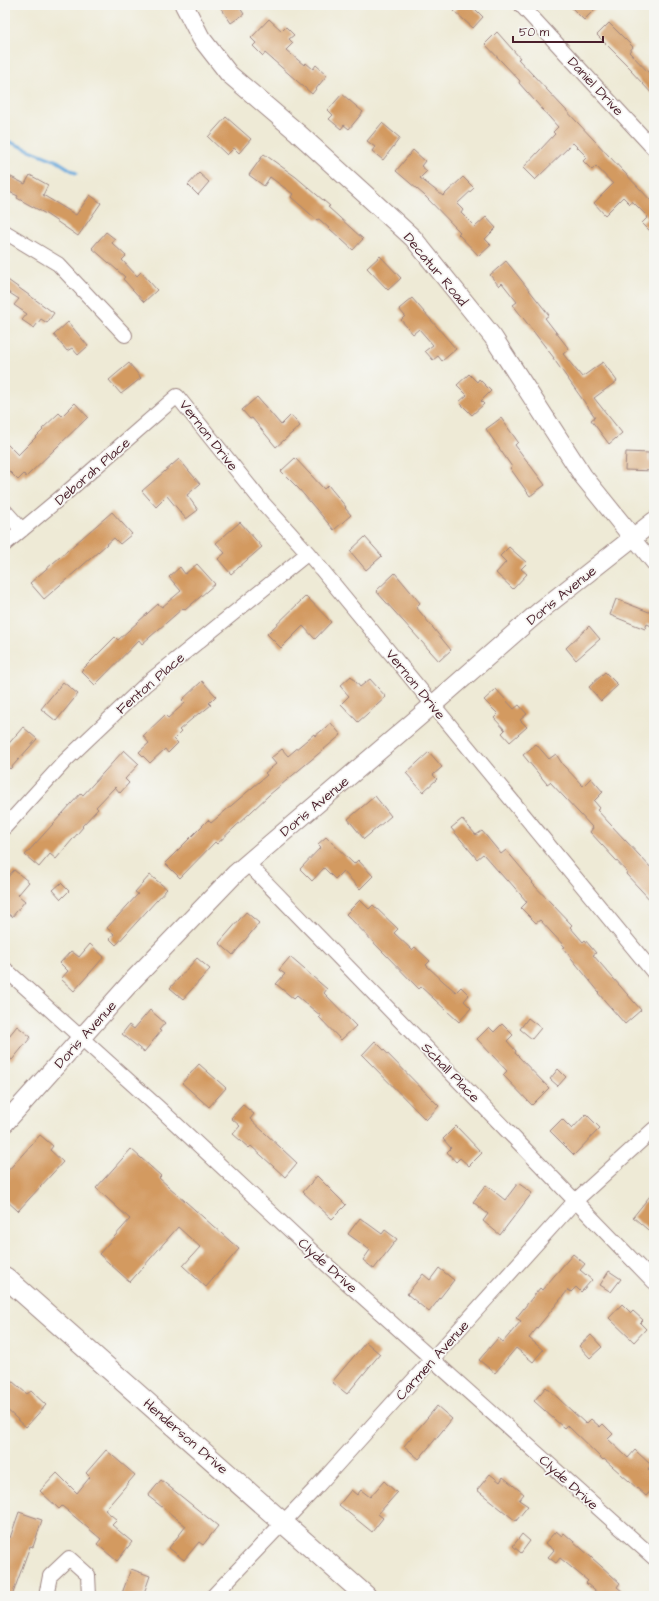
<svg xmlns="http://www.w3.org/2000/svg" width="659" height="1601" font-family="'Architects Daughter',sans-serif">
  <rect width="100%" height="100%" fill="#f6f6f2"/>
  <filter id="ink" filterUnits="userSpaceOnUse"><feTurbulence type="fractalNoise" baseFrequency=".025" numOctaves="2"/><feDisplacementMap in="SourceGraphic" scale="8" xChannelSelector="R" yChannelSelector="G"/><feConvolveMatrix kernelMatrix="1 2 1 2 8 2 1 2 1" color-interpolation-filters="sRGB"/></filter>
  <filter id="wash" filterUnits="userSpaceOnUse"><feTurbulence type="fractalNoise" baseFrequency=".012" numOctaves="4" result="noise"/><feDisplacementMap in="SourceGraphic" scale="16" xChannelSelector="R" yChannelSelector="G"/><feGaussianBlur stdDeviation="0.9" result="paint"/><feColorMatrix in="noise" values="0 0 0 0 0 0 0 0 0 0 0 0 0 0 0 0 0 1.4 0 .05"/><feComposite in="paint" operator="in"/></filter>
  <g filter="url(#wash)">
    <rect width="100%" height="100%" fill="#eeead6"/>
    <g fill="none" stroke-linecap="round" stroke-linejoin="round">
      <!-- stream -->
      <path stroke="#69a8db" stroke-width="3.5" d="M5 140 57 161 76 173"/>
    </g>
    <g id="blocks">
      <!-- building -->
      <path fill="#d39a60" d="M219 5H238L244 14 231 23Z
        M459 5H471L483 17 473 28 454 11Z
        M569 5H599L584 20Z
        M269 19 282 31 286 27 294 35 289 39 293 43 286 50 304 65 306 63 313 69 316 65 327 75 312 94 265 53 263 56 253 46 256 43 251 38Z
        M609 23 633 47 629 52 654 78V96L631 71 632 70 597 35Z
        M497 32 520 58 518 59 654 204V235L642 223 648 217 632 201 630 204 623 197 605 215 594 203 613 184 596 166 592 170 583 161 587 157 573 143 535 180 523 168 555 134 553 132 558 127 519 83 520 81 485 44Z
        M342 94 363 112 349 129 344 125 341 129 329 119 333 115 328 110Z
        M226 117 251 139 239 153 234 148 227 155 208 137Z
        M382 123 400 138 383 160 372 151 375 147 367 141Z
        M413 150 425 161 421 166 427 171 420 178 443 196 463 177 474 188 457 204 463 210 461 213 475 227 486 217 496 228 485 239 491 245 479 256 458 234 460 232 424 195 396 171Z
        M264 154 296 177 330 206 328 207 363 239 353 250 319 219 317 220 291 197 293 194 270 177 264 186 249 175Z
        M199 173 209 182 198 195 188 185Z
        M5 174 25 184 30 175 48 185 43 195 76 215 90 195 101 203 78 236 46 214 17 198 18 196 5 190Z
        M106 232 115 239 112 243 126 256 122 260 137 276 141 272 157 290 144 302 123 279 125 277 92 248Z
        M380 256 401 278 388 290 367 268Z
        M506 261 549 315 545 318 569 349 563 354 582 377 603 362 617 381 594 398 622 433 609 444 591 420 595 417 553 358H554L513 305 517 302 502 283 499 286 490 275Z
        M5 278 54 313 47 323 41 319 34 328 22 320 27 314 14 305 19 299 5 290Z
        M412 298 456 349 442 361 438 356 433 360 425 351 433 345 419 329 413 334 401 320 405 316 399 309Z
        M68 322 88 346 78 355 72 348 67 351 54 335Z
        M129 363 141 378 121 394 109 380Z
        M469 374 477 382 479 379 491 391 481 401 484 404 472 415 459 402 467 395 457 385Z
        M257 397 281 425 291 415 300 426 276 447 252 418 250 419 242 410Z
        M75 403 88 417 26 477 24 474 18 480 5 467V442L18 455 43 430 42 429 59 413 62 416Z
        M501 418 518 442 515 445 545 485 530 496 510 468 512 467 486 429Z
        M626 452 649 453V461L654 462V471L625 470Z
        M295 458 324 489 328 485 346 507 345 508 351 515 334 530 299 489 281 471Z
        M179 459 200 484 187 495 198 510 186 519 167 496 156 507 142 491Z
        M112 512 132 534 120 544 114 538 44 599 30 583Z
        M240 522 262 547 231 574 218 559 225 553 216 543Z
        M365 537 382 556 366 570 350 551Z
        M509 547 527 563 521 569 527 574 513 589 496 573 506 562 500 556Z
        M197 564 215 584 185 610 183 608 142 644 139 640 95 685 81 671 115 637 118 640 158 604 162 607 181 591 169 577 180 567 185 574Z
        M395 573 420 603 416 607 451 650 439 661 376 591Z
        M306 596 331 622 315 639 303 626 281 648 267 634Z
        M616 599 654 614V627L647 624 645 629 610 615Z
        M589 626 600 639 576 660 566 648Z
        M605 672 618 685 601 701 589 687Z
        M351 676 360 687 370 679 386 697 358 722 341 704 349 696 340 686Z
        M202 681 216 696 209 703 211 705 200 714 199 713 179 730 181 732 174 739 178 743 168 753 165 749 150 763 139 752 149 743 143 736 165 715 168 718 185 703 182 700Z
        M63 682 78 694 56 721 41 709Z
        M496 689 514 709 519 705 527 714 520 720 527 727 510 742 502 733 505 730 494 718 498 714 484 700Z
        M331 723 341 735 269 795 217 844 215 842 180 878 165 863 208 820 211 823 267 775 265 773 276 764 271 758 282 749 288 756 314 734 315 736Z
        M23 727 37 739 10 769 5 764V748Z
        M536 744 549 759 556 754 563 765 583 786 591 778 603 792 594 801 600 808 597 810 654 871V904L626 874 627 872 590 832 593 828 550 782 547 784 523 755Z
        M124 750 139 764 125 779 129 783 120 793 115 787 96 807 98 809 82 826 83 827 56 859 50 854 39 867 25 855 81 793 83 795Z
        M429 752 442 767 433 775 437 779 423 792 406 773Z
        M375 796 391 816 364 839 348 819Z
        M462 819 476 835 482 831 501 854 506 850 533 882 532 883 572 925 570 927 583 942 585 940 596 953 593 955 641 1010 625 1024 598 993 599 992 563 948 565 947 540 920 536 923 521 908 527 902 508 880 507 881 483 854 477 859 451 828Z
        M326 837 354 864 358 860 373 876 360 889 343 871 335 879 324 868 312 881 300 869 321 847 318 844Z
        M14 870 29 882 18 895 25 901 12 917 5 911V880Z
        M150 875 167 889 116 945 110 939 114 934 107 928 138 894 135 892Z
        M61 883 69 891 61 899 53 890Z
        M360 900 369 909 373 905 398 929 394 933 412 950 415 947 430 961 426 965 444 982 456 992 461 987 469 995 464 1001 471 1008 459 1022 421 987 419 989 346 914Z
        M246 912 259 923 233 955 219 943Z
        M90 944 104 957 74 991 61 979 68 971 60 963 71 951 79 957Z
        M290 957 327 989 324 993 356 1026 341 1040 319 1017 321 1016 297 996 294 999 276 984 285 974 279 970Z
        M197 958 210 969 183 999 170 988Z
        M150 1010 165 1023 159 1030 161 1031 144 1052 122 1034 129 1025 134 1029Z
        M528 1018 541 1028 532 1039 520 1029Z
        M502 1024 513 1035 507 1041 516 1051 515 1053 549 1088 532 1105 503 1075 507 1071 477 1039 489 1027 494 1032Z
        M17 1026 31 1037 12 1060 5 1055V1041Z
        M375 1041 439 1106 426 1120 362 1055Z
        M199 1064 226 1088 209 1107 182 1083Z
        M558 1069 566 1077 558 1086 550 1079Z
        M243 1105 254 1114 250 1119 297 1163 285 1177 251 1146 249 1148 233 1134 240 1126 231 1118Z
        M586 1114 600 1128 574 1155 550 1131 562 1119 572 1129Z
        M456 1126 482 1153 469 1166 460 1158 456 1162 447 1152 451 1148 443 1139Z
        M40 1135 53 1146 50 1150 63 1162 18 1211 5 1199V1174Z
        M131 1149 161 1176 159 1178 239 1249 206 1287 183 1266 200 1247 178 1227 130 1282 99 1254 130 1219 96 1188Z
        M317 1176 346 1205 332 1219 303 1192Z
        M518 1183 532 1193 500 1235 483 1221 488 1214 473 1202 486 1185 505 1200Z
        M654 1191V1235L633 1217Z
        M360 1218 382 1234 385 1230 397 1239 374 1269 363 1260 370 1250 348 1234Z
        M573 1254 585 1264 580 1270 592 1280 581 1292 576 1287 571 1292 568 1290 529 1338 543 1350 533 1362 516 1348 495 1373 479 1360 498 1338 503 1342 521 1321 516 1318 540 1288 542 1290Z
        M439 1268 454 1280 429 1312 407 1294 423 1274 430 1280Z
        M609 1271 621 1279 611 1292 600 1285Z
        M622 1304 631 1313 633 1311 643 1320 640 1323 646 1329 634 1342 609 1318Z
        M591 1335 602 1347 590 1358 579 1346Z
        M366 1342 380 1354 347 1394 332 1382Z
        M5 1375 27 1394 31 1391 46 1405 26 1427 5 1408Z
        M546 1387 586 1424 591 1419 600 1427 603 1424 613 1434 608 1439 628 1458 635 1450 651 1465 648 1469 654 1474V1487L646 1496 604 1459 603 1460 567 1425 564 1428 534 1401Z
        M437 1406 452 1419 419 1459 404 1446Z
        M106 1450 135 1475 105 1510 117 1520 112 1525 132 1542 117 1561 97 1544 101 1539 62 1506 59 1509 40 1491 57 1473 77 1493 90 1477 86 1473Z
        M490 1474 500 1482 503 1477 524 1494 519 1500 528 1506 516 1521 477 1490Z
        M161 1480 218 1526 203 1545 199 1542 184 1560 169 1548 186 1526 148 1496Z
        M384 1481 397 1493 378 1514 383 1518 372 1532 339 1505 351 1490 357 1495 361 1490 370 1497Z
        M19 1512 42 1520 33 1547 30 1546 12 1596H5V1543L7 1537 10 1538Z
        M556 1531 562 1536 564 1533 620 1583 617 1587 628 1596H601L586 1583 588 1581 560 1558 556 1563 548 1557 554 1550 545 1543Z
        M522 1534 530 1541 521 1553 513 1546Z
        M131 1569 150 1576 143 1596H121Z"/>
    </g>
  </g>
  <g filter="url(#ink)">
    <use href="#blocks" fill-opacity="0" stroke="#9c8480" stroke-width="1"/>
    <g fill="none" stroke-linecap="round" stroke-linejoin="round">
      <!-- minor casing -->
      <g stroke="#9c8480" stroke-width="16">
        <path id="minor" d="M521 5 654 149
          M5 232 58 264 125 335
          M5 511 22 530
          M633 538 654 564
          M5 544 66 493 177 396 263 503 308 553 654 973
          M5 827 66 760 146 684 308 553
          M247 863 654 1282
          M5 969 160 1109 327 1265 654 1558
          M46 1596 50 1576 69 1558 88 1575 89 1596
          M213 1596 314 1490 575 1201 654 1129"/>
      </g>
      <!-- tertiary casing -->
      <g stroke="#9c8480" stroke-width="20">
        <path id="tertiary" d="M184 5 201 38 229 74 298 133 413 238 493 337 583 476 633 538
          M5 1123 133 980 236 873 420 716 541 610 654 521"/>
      </g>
      <!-- secondary casing -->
      <g stroke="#9c8480" stroke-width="22">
        <path id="secondary" d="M5 1277 366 1596"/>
      </g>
      <!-- minor -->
      <use href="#minor" stroke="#fff" stroke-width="14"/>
      <!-- tertiary -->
      <use href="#tertiary" stroke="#fff" stroke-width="18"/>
      <!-- secondary -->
      <use href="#secondary" stroke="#fff" stroke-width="20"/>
    </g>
  </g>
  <g text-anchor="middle" stroke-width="3.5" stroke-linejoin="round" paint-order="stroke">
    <!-- street labels -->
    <g font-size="14" fill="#4a1f2b" stroke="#f6f6f2">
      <text transform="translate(596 86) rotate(47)" y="5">Daniel Drive</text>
      <text transform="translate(436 269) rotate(50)" y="5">Decatur Road</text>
      <text transform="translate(209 435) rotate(52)" y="5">Vernon Drive</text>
      <text transform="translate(92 471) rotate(-41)" y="5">Deborah Place</text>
      <text transform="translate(561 595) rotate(-39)" y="5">Doris Avenue</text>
      <text transform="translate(150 683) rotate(-41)" y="5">Fenton Place</text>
      <text transform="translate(416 684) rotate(51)" y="5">Vernon Drive</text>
      <text transform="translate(314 806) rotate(-40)" y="5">Doris Avenue</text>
      <text transform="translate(85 1034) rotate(-48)" y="5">Doris Avenue</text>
      <text transform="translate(451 1072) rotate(46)" y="5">Schall Place</text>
      <text transform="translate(328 1265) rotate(42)" y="5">Clyde Drive</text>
      <text transform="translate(432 1360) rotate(-48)" y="5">Carmen Avenue</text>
      <text transform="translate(186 1436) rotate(41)" y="5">Henderson Drive</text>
      <text transform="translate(569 1482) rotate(42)" y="5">Clyde Drive</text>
    </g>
  </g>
  <!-- margin -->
  <rect width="659" height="1601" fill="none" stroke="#f6f6f2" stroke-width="20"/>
  <!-- scale -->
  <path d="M513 36v6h90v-6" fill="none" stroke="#4a1f2b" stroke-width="2"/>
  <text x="519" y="36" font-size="12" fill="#4a1f2b" stroke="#f6f6f2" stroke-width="3" paint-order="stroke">50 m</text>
</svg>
